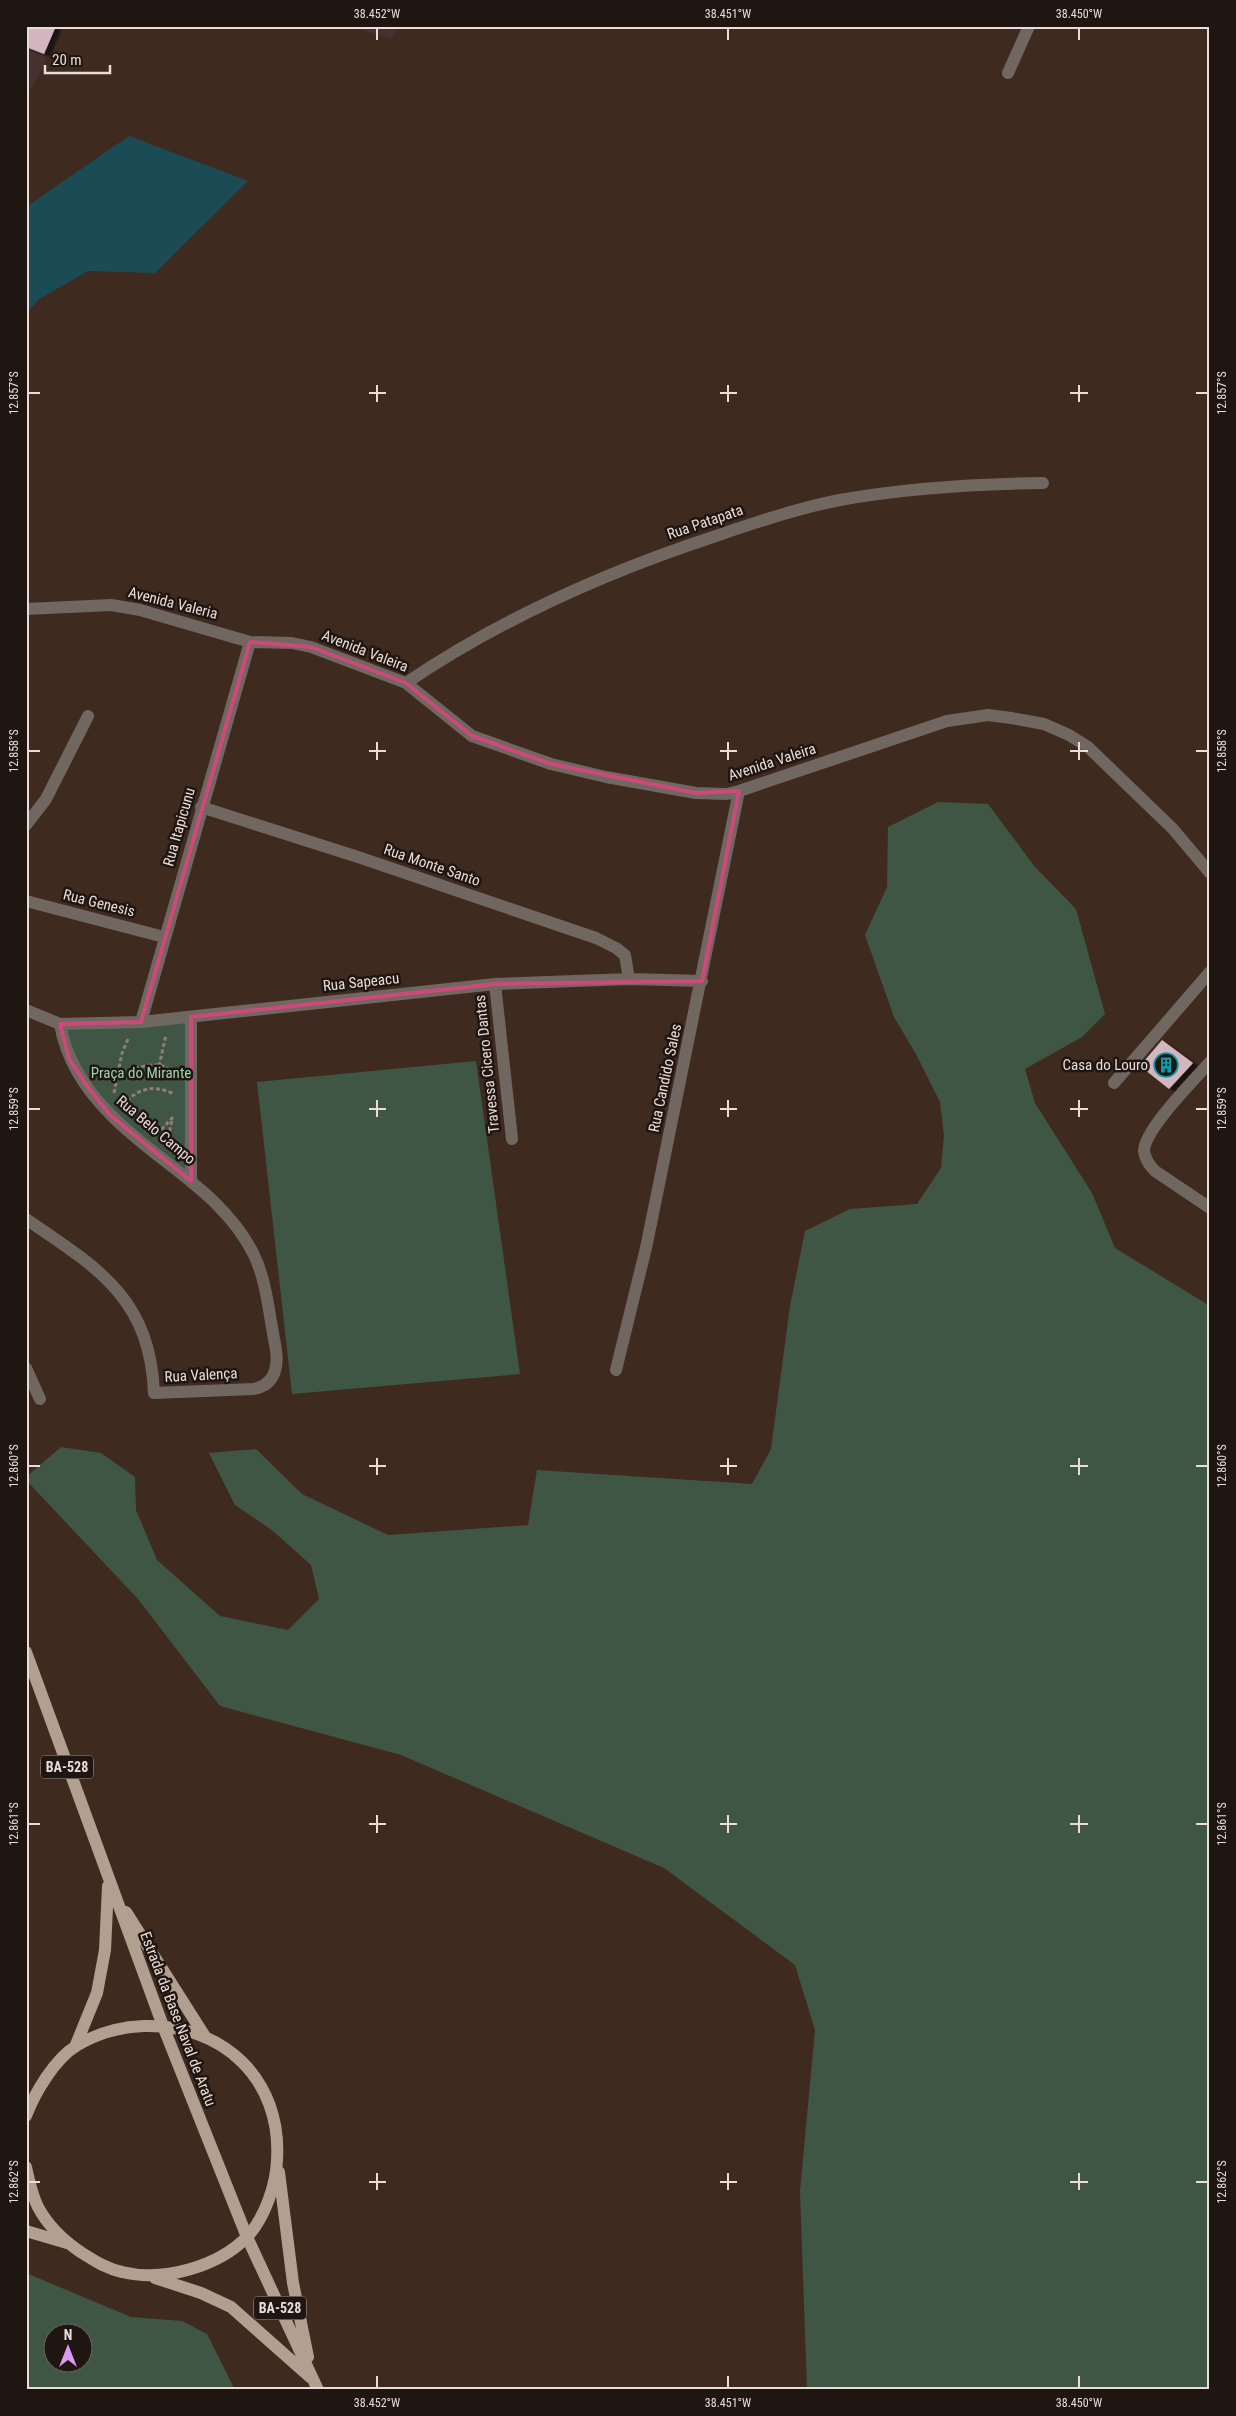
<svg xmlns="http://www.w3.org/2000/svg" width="1236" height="2416" font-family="'Roboto Condensed',sans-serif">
  <defs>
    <filter id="shadow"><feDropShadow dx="5.5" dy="3" stdDeviation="1" flood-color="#0009"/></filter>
  </defs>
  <rect width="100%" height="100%" fill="#3f2a20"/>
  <!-- industrial -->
  <path fill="#453130" d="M26 26H63L32 89 26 87Z
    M353 26H397L391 40Z"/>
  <!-- green -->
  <path fill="#3f5645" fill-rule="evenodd" d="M938 802 988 804 1035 867 1076 909 1105 1014 1082 1037 1025 1069 1035 1103 1092 1193 1115 1248 1210 1306V2390H807L800 2191 815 2030 795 1965 664 1868 401 1755 220 1706 138 1599 26 1480V1477L61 1447 101 1453 135 1477 136 1510 157 1560 220 1616 288 1630 319 1599 311 1565 273 1531 235 1505 209 1453 256 1449 302 1494 388 1535 528 1525 537 1470 752 1484 771 1449 790 1306 805 1231 850 1209 917 1204 941 1168 944 1135 940 1102 917 1056 894 1017 865 935 887 887 888 827Z
    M187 1021V1173L115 1114 93 1087 73 1056 65 1029Z
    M476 1061 520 1374 292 1394 257 1082Z
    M26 2273 131 2317 182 2321 207 2334 235 2390H26ZM52 2334H82V2364H52Z"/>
  <!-- water -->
  <path fill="#1b4c55" d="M129 136 248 181 155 273 88 271 39 299 26 314V207Z"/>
  <!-- building -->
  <path fill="#d3b6c0" filter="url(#shadow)" d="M26 26H56L44 54 26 47Z
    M1162 1040 1193 1063 1169 1089 1140 1066Z"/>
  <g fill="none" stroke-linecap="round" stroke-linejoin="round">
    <!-- path -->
    <path stroke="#8f7e75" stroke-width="3" stroke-dasharray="4 2.5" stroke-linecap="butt" d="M159 1066 166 1035
      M117 1076C131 1069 163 1056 173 1074
      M114 1093 122 1053 128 1039
      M122 1105C139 1088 153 1084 174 1094
      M155 1131 162 1129 173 1117
      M167 1144 172 1120"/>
    <!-- minor -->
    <path stroke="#706860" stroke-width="12" d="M1008 73 1029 26
      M26 609 111 605 140 610 250 642 292 643 311 647 406 683 472 736 551 764 606 777 696 793 727 794 739 791 947 721 988 715 1011 718 1044 724 1069 735 1088 747 1173 829 1210 873
      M406 683C502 618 606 572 716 536 756 522 798 508 840 500 907 488 975 484 1043 483
      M201 807 358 857 596 938 616 948 625 955 629 979
      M26 825 46 799 88 716
      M26 901 164 937
      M495 984 512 1139
      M26 1010 60 1024 141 1022 495 984 629 979 702 981
      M191 1017V1181
      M141 1022 250 642
      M1210 1062C1195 1079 1144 1130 1144 1151 1145 1159 1149 1165 1155 1171L1210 1208
      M1114 1083 1210 972
      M26 1219C98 1268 150 1298 154 1393L254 1389C277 1384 279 1364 275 1344 269 1315 267 1282 254 1255 224 1193 158 1163 111 1115 86 1090 66 1060 60 1024
      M26 1368 40 1399
      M616 1370 646 1248 739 791"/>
    <!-- major -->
    <path stroke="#b1a08f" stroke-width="12" d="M26 1652 163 2026 247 2237 318 2390
      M126 1912 204 2035
      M75 2047 97 1993 105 1950 108 1886
      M26 2116C35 2092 55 2059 76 2046 97 2033 119 2027 144 2026 223 2024 282 2079 277 2160 276 2185 265 2217 248 2236 218 2267 164 2282 122 2272 107 2269 95 2261 82 2253 64 2241 48 2226 38 2207 32 2195 29 2181 26 2167
      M279 2172 293 2283 308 2357
      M26 2231 67 2243
      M155 2278 201 2293 231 2307 310 2377"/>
  </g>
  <!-- marked area -->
  <path fill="none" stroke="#cc497a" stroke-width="4" stroke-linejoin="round" d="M250 642 311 647 406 683 472 736 551 764 696 793 739 791 702 981 495 984 191 1017V1181L111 1116 90 1090 69 1059 60 1024 141 1022Z"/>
  <!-- ticks -->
  <path fill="none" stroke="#eadcd6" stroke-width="2" d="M377 28V40M728 28V40M1079 28V40M377 385V402M728 385V402M1079 385V402M28 393H40M369 393H386M720 393H737M1070 393H1088M1196 393H1208M377 742V760M728 742V760M1079 742V760M28 751H40M369 751H386M720 751H737M1070 751H1088M1196 751H1208M377 1100V1117M728 1100V1117M1079 1100V1117M28 1109H40M369 1109H386M720 1109H737M1070 1109H1088M1196 1109H1208M377 1458V1475M728 1458V1475M1079 1458V1475M28 1466H40M369 1466H386M720 1466H737M1070 1466H1088M1196 1466H1208M377 1815V1833M728 1815V1833M1079 1815V1833M28 1824H40M369 1824H386M720 1824H737M1070 1824H1088M1196 1824H1208M377 2173V2190M728 2173V2190M1079 2173V2190M28 2182H40M369 2182H386M720 2182H737M1070 2182H1088M1196 2182H1208M377 2376V2388M728 2376V2388M1079 2376V2388"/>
  <!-- icons -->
  <defs>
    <g id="building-ring" transform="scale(1.25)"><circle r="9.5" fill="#1f1511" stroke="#0f9aa8" stroke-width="1.5"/><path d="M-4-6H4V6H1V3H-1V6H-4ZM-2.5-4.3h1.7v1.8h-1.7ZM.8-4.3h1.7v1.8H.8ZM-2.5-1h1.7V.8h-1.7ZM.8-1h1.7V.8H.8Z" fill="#0f9aa8"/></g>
  </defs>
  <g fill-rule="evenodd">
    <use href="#building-ring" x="1166" y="1065"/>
  </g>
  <g text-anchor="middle" stroke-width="5" stroke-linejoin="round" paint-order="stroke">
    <!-- shield labels -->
    <g fill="#1f1511" stroke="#ada09b" stroke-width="1">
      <rect x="41" y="1755.5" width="52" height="23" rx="4"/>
      <rect x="254" y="2296.5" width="52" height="23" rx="4"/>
    </g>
    <g font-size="14" font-weight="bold" fill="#eadcd6">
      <text x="67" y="1772">BA-528</text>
      <text x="280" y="2313">BA-528</text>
    </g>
    <!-- street labels -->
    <g font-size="15" fill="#eadcd6" stroke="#1f1511">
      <text transform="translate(705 522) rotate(-19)" y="5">Rua Patapata</text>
      <text transform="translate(173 603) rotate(14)" y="5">Avenida Valeria</text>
      <text transform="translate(365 651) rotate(21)" y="5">Avenida Valeira</text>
      <text transform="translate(772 762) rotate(-18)" y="5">Avenida Valeira</text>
      <text transform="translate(179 827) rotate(-74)" y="5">Rua Itapicunu</text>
      <text transform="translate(432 865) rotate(19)" y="5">Rua Monte Santo</text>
      <text transform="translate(99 903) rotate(14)" y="5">Rua Genesis</text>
      <text transform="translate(361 982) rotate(-6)" y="5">Rua Sapeacu</text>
      <text transform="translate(487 1064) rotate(-96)" y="5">Travessa Cicero Dantas</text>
      <text transform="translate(665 1078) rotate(-78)" y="5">Rua Candido Sales</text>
      <text transform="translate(156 1130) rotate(40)" y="5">Rua Belo Campo</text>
      <text transform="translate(201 1375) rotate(-3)" y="5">Rua Valença</text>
      <text transform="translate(178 2019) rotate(69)" y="5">Estrada da Base Naval de Aratu</text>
    </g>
    <!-- poi labels -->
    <g font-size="15" fill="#eadcd6" stroke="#1f1511" text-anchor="end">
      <text x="1148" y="1070">Casa do Louro</text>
    </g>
    <!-- park labels -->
    <g font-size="15" fill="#9dd5ab" stroke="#1f1511">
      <text x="141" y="1078">Praça do Mirante</text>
    </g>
  </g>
  <!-- border -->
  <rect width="1236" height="2416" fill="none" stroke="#1f1511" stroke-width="55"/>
  <!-- north arrow -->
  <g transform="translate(68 2348)"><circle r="24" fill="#1f1511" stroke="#706560"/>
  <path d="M0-4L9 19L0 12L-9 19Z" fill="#dc99f4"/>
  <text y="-8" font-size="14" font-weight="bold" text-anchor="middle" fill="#eadcd6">N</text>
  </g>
  <!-- scale -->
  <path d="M45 65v8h65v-8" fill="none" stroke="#eadcd6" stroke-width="2.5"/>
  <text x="52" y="65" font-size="15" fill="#eadcd6" stroke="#1f1511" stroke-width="4" paint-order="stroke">20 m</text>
  <rect x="28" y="28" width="1180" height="2360" fill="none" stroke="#eadcd6" stroke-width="2"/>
  <g font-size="12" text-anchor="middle" fill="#eadcd6">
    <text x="377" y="18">38.452°W</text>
    <text x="728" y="18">38.451°W</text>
    <text x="1079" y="18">38.450°W</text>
    <text transform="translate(14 393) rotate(-90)" y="4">12.857°S</text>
    <text transform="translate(1222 393) rotate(-90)" y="4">12.857°S</text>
    <text transform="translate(14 751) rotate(-90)" y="4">12.858°S</text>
    <text transform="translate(1222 751) rotate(-90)" y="4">12.858°S</text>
    <text transform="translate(14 1109) rotate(-90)" y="4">12.859°S</text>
    <text transform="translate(1222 1109) rotate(-90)" y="4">12.859°S</text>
    <text transform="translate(14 1466) rotate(-90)" y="4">12.860°S</text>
    <text transform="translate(1222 1466) rotate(-90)" y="4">12.860°S</text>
    <text transform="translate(14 1824) rotate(-90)" y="4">12.861°S</text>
    <text transform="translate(1222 1824) rotate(-90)" y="4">12.861°S</text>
    <text transform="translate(14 2182) rotate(-90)" y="4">12.862°S</text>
    <text transform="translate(1222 2182) rotate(-90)" y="4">12.862°S</text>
    <text x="377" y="2407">38.452°W</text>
    <text x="728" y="2407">38.451°W</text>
    <text x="1079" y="2407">38.450°W</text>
  </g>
</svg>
